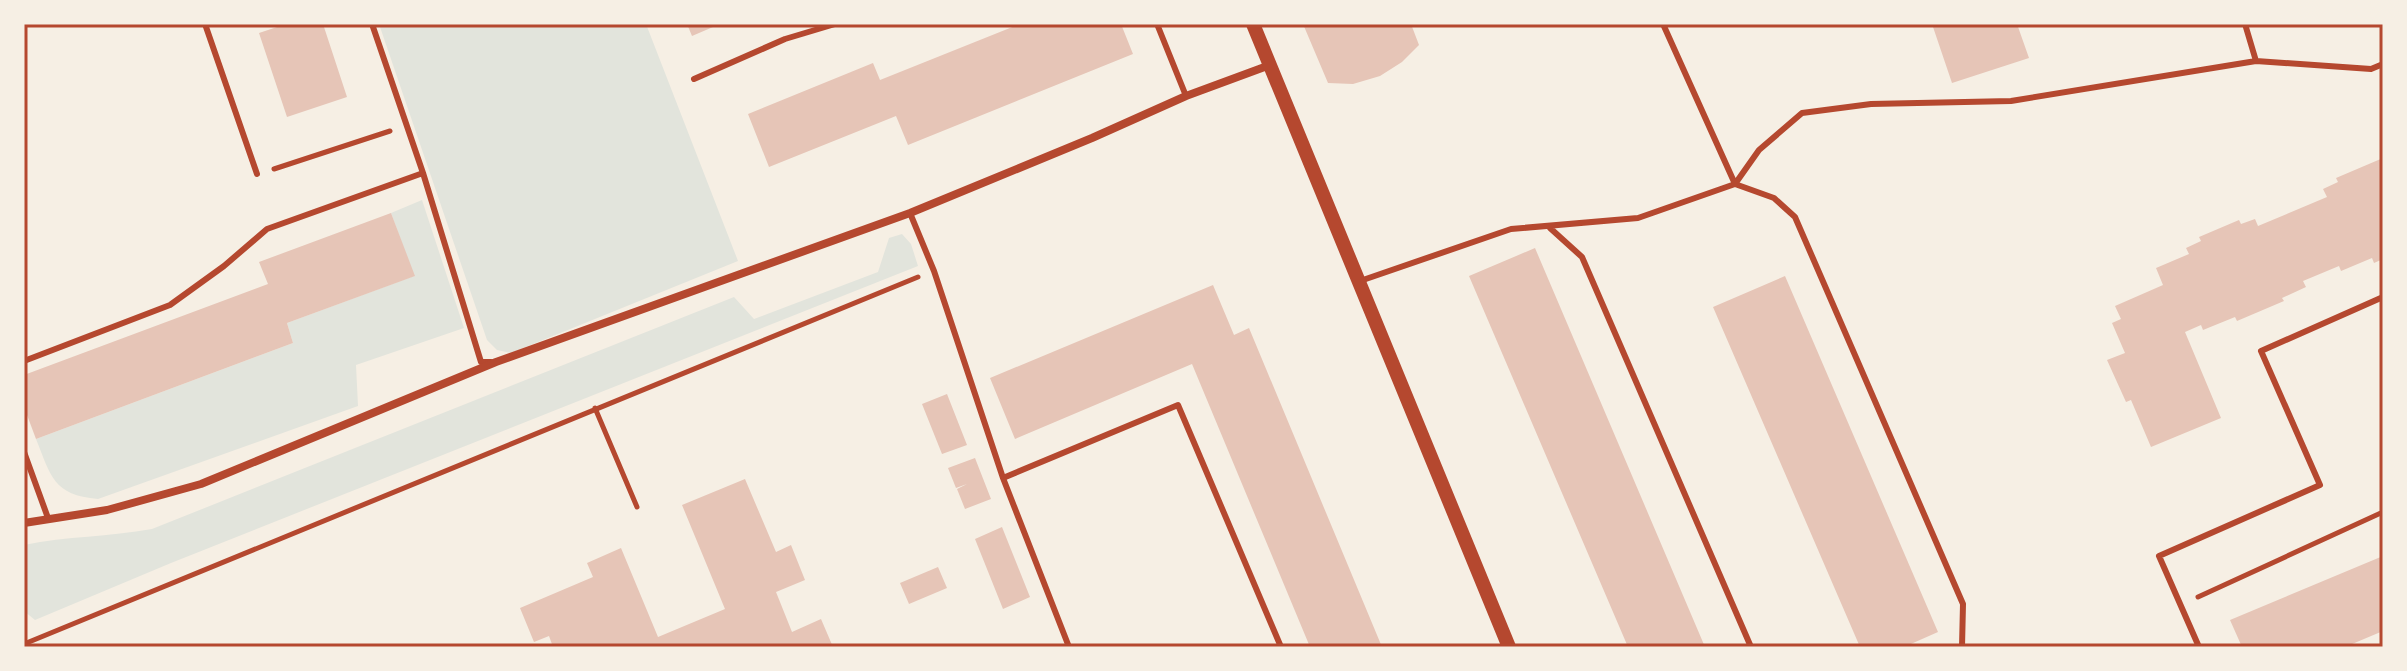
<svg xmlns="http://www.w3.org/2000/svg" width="2407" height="671" font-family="'Fira Sans Condensed',sans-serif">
  <rect width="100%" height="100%" fill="#f6efe4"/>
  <!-- green -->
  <path fill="#e2e4dc" d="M379 24H646L738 261 511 353 497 350 487 340Z
    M422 200 464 328 356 365 358 406 98 499C53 495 51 476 36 439L293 343 287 323 414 276 391 213Z
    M902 234 911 244 918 266 171 563 35 620 24 611V545C67 536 109 537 152 529L734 297 754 319 878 272 889 238Z"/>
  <!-- building -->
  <path fill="#e6c5b7" d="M286 24H323L347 97 287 117 259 33Z
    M687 24H720L692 36Z
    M1020 24H1121L1133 54 908 145 896 116 769 167 748 114 873 63 880 80Z
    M1303 24H1411L1419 45 1402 62 1380 76 1353 84 1328 83Z
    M1932 24H2017L2029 58 1952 83Z
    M2383 158V259L2374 263 2372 258 2341 271 2339 266 2303 281 2306 287 2282 298 2284 301 2237 321 2235 317 2203 330 2201 325 2185 332 2221 418 2151 447 2131 400 2126 402 2107 360 2125 353 2112 323 2121 319 2115 306 2163 285 2156 268 2189 254 2186 248 2201 241 2199 237 2239 220 2241 224 2255 219 2258 226 2327 197 2323 189 2338 182 2336 178Z
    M391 213 415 276 287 323 293 343 36 439 24 407V375L268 284 259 262Z
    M1535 248 1705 647H1628L1469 276Z
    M1785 276 1938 632 1904 647H1860L1713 307Z
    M1213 285 1234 335 1249 328 1382 647H1310L1192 364 1015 439 990 378Z
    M947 394 967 445 942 454 922 404Z
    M975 458 991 499 965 509 957 489 967 484 956 488 948 468Z
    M745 479 776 552 791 545 805 580 776 592 792 632 821 619 833 647H553L549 636 534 642 520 608 593 577 587 563 621 548 658 637 725 609 682 505Z
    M1002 527 1030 597 1003 609 975 539Z
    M2383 556V631L2345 647H2242L2230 620Z
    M938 567 947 588 909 604 900 583Z"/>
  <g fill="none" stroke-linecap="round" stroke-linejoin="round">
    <!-- path -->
    <path stroke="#b5482f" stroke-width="5" d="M274 169 390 131
      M595 408 637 507
      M2198 597 2383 512
      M24 644 918 277"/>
    <!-- service -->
    <path stroke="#b5482f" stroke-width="6" d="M205 24 257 174
      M372 24 423 173 481 362H491
      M1157 24 1186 96
      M1663 24 1735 184 1774 198 1795 217 1963 604 1962 647
      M2245 24 2256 61
      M694 79 785 39 835 24
      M910 213 934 271 1003 478 1069 647
      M1550 228 1582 257 1751 647
      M1360 281 1511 229 1638 218 1735 184 1759 150 1802 113 1871 104 2011 101 2256 61 2371 69 2383 64
      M24 361 170 305 224 266 267 229 423 173
      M24 452 48 518
      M1003 478 1178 405 1281 647
      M2199 647 2159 556 2320 485 2261 351 2383 297"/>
    <!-- minor -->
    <path stroke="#b5482f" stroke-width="8" d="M24 523 107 510 201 484 496 362 910 213 1092 138 1186 96 1270 65"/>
    <!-- tertiary -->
    <path stroke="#b5482f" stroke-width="14" d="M1253 24 1509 647"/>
  </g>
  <!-- border -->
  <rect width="2407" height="671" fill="none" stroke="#f6efe4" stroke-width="52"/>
  <rect x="26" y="26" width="2355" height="619" fill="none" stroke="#b5482f" stroke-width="3"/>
</svg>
